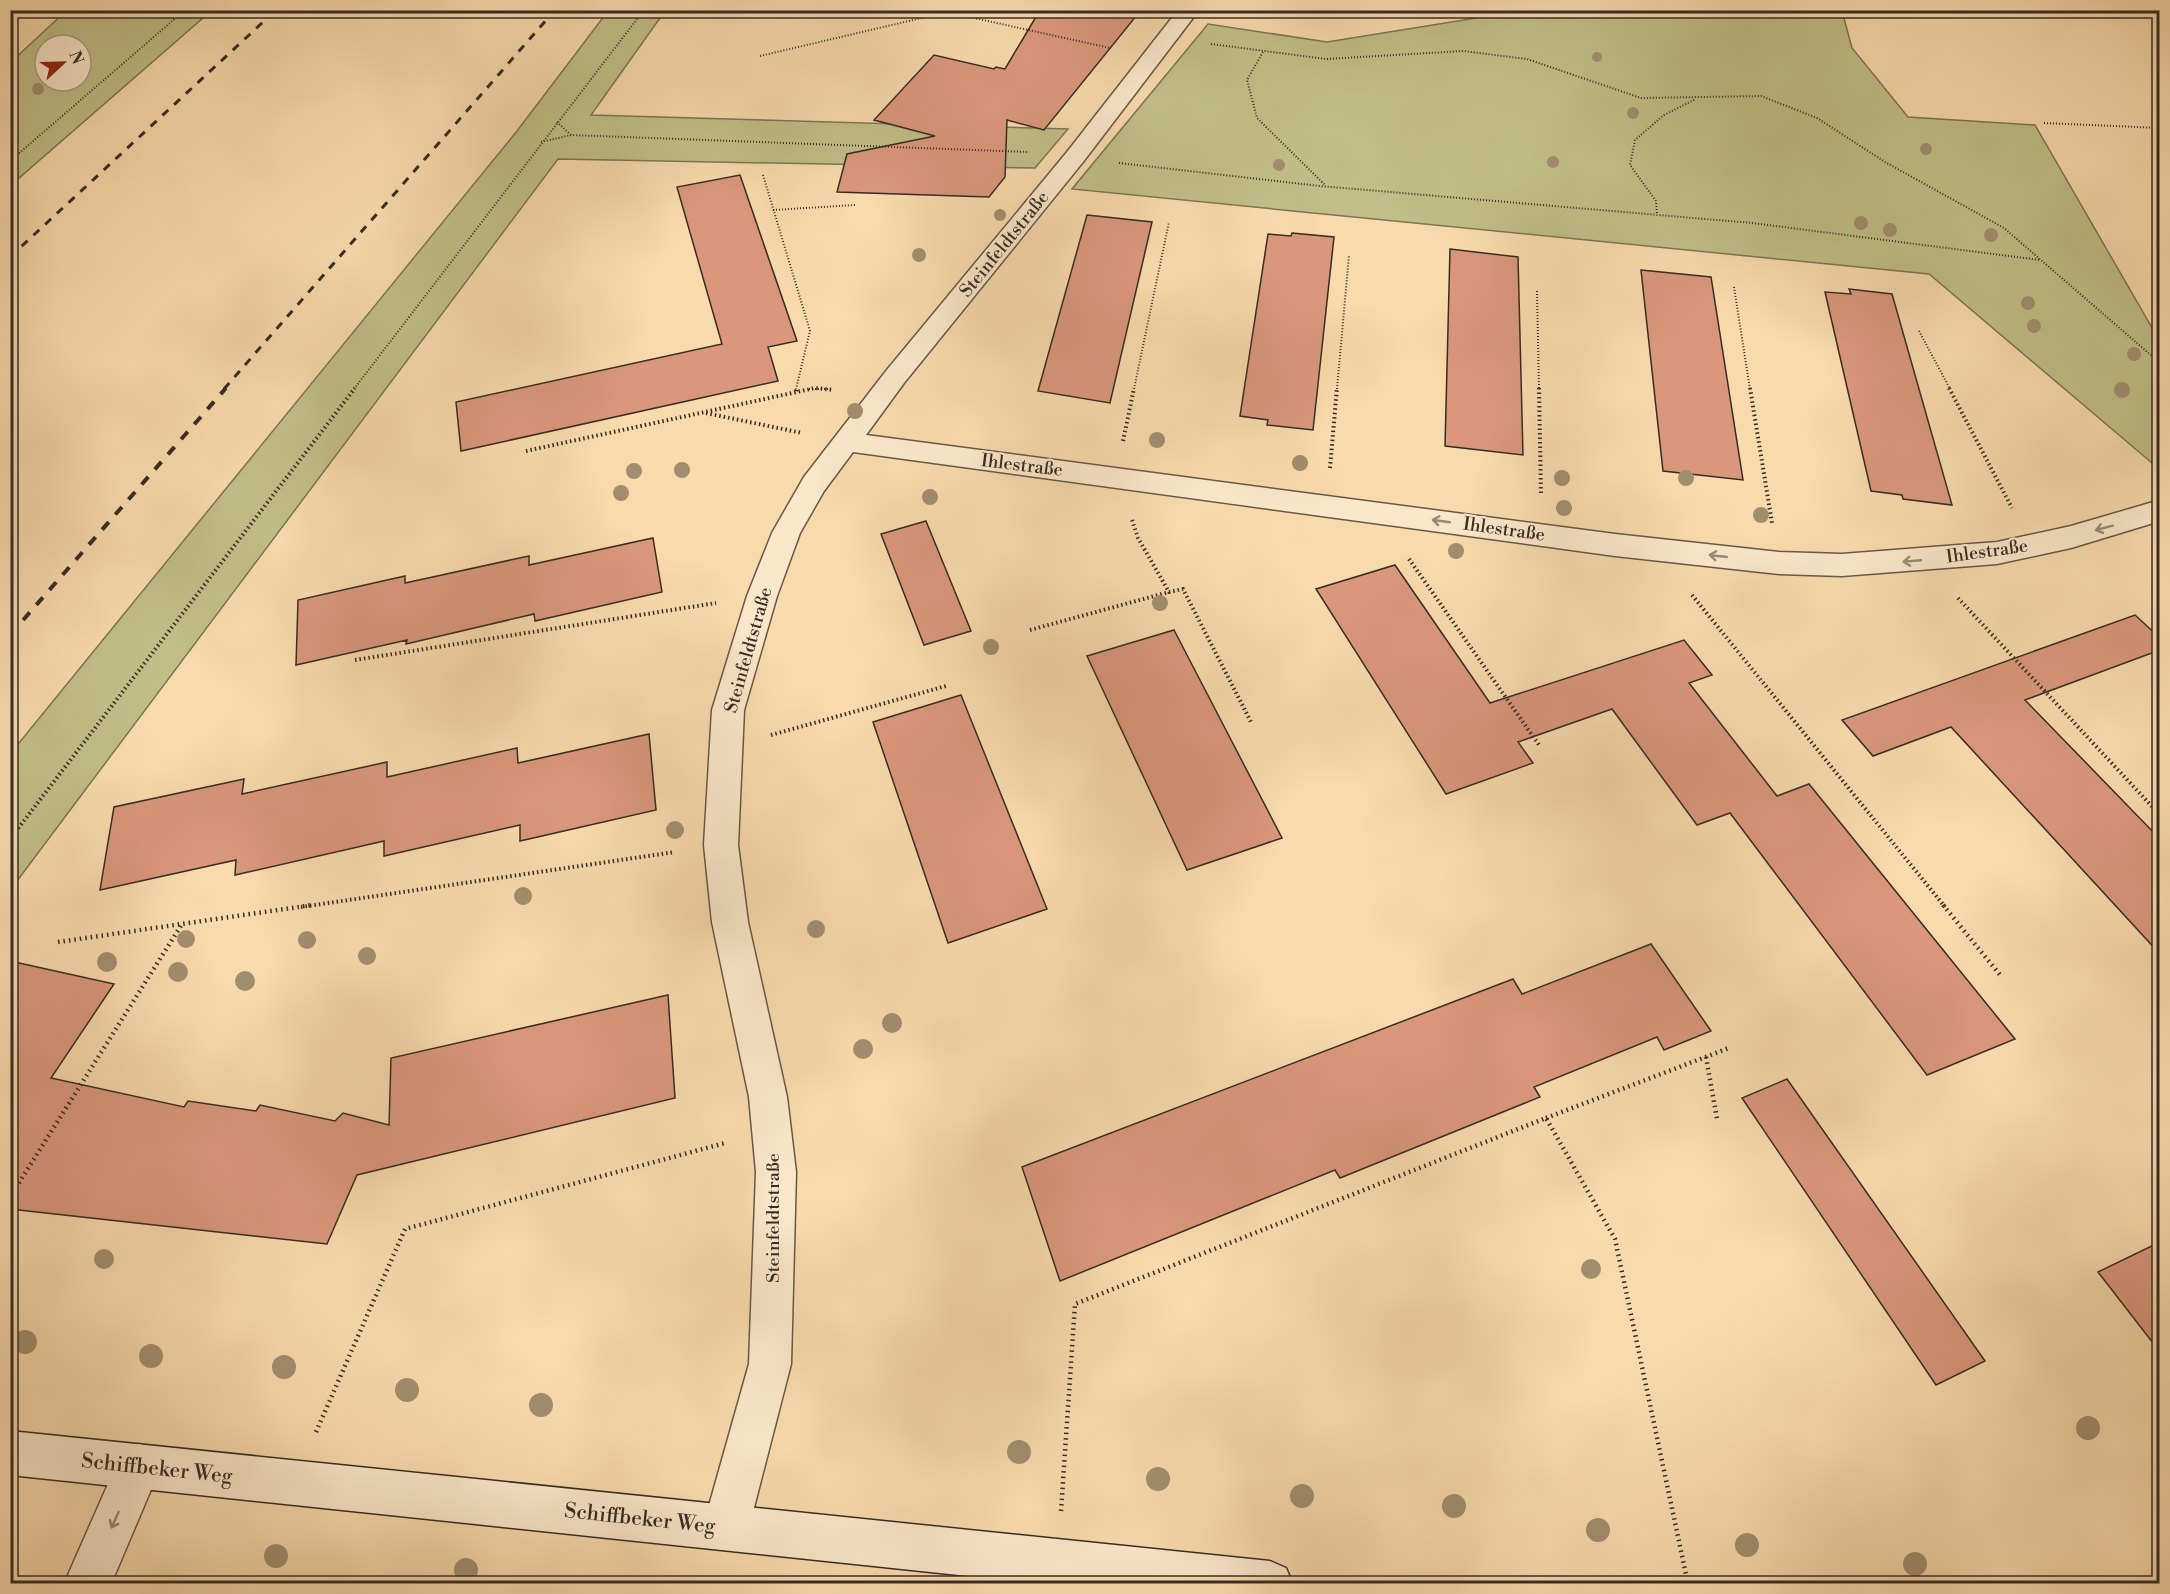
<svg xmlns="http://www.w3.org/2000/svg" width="2170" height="1594" font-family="'Libre Bodoni',serif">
  <rect width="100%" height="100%" fill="#f8daad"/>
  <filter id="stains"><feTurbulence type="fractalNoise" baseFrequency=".00333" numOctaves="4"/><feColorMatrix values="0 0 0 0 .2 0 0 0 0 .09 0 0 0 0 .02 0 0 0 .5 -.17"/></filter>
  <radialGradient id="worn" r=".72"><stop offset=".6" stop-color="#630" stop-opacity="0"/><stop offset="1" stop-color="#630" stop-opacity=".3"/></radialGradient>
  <!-- green -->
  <path fill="#c1be87" stroke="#7c7556" stroke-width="1.5" fill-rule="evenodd" d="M1526 10 1842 11 1852 48 1908 117 2035 125 2159 340V469L1929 274 1072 189 1208 24 1327 42Z
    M66 11H211L11 185V62ZM45 45H81V81H45Z
    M608 11H665L591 115 1068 129 1035 168 558 159 11 889 10 754 517 131Z"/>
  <!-- building -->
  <path fill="#da977c" stroke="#372c24" stroke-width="1.5" d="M1040 10H1141L1044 130 1007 120 1005 177 989 197 837 192 847 154 935 136 874 120 934 55 994 69 996 67 1005 69Z
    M740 175 797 341 768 347 778 381 461 451 456 402 722 344 677 187Z
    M1087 215 1152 222 1110 403 1038 391Z
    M1292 233 1334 237 1313 430 1267 425 1268 420 1240 416 1268 234 1291 236Z
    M1450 249 1518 257 1523 455 1445 446Z
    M1641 270 1711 277 1743 480 1663 471Z
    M1849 289 1892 294 1952 505 1903 499 1902 495 1871 491 1825 292 1851 294Z
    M926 521 971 631 924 645 881 534Z
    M653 538 662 592 535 621 534 614 406 644 407 640 296 665 298 600 405 576V583L529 556V565Z
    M1395 565 1490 703 1684 640 1712 675 1689 683 1777 796 1809 784 2015 1039 1927 1075 1730 813 1697 825 1612 709 1518 742 1533 763 1446 794 1316 589Z
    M2135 615 2160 638V650L2025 700 2160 839V954L1951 727 1873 756 1842 720Z
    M1174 630 1282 838 1187 870 1087 656Z
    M961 695 1047 909 948 943 873 722Z
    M649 734 656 810 520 841V825L384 856V841L235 875 236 860 100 890 114 807 244 779 242 794 387 762V777L517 748 518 763Z
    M1651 944 1711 1031 1664 1050 1657 1037 1534 1087 1540 1097 1340 1178 1335 1170 1060 1281 1022 1167 1513 979 1522 994Z
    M10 961 114 984 51 1078 184 1107 188 1101 256 1111 260 1105 335 1121 343 1113 389 1125 391 1058 668 995 675 1098 357 1175 327 1244 10 1209Z
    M1787 1079 1985 1361 1936 1385 1742 1098Z
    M2160 1242V1352L2098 1272Z"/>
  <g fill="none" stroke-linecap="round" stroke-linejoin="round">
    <!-- street casing -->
    <g stroke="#675846" stroke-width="3">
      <path id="street" d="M1178 10H1199L1083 162 904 383 866 435 1615 534 1779 552 1842 554 1997 542 2071 526 2160 500V521L2071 548 1997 564 1842 576 1779 574 1615 556 853 452 824 491 800 533 777 596 744 710 738 845 748 922 787 1097 796 1172 791 1364 749 1527 742 1543 726 1550 710 1543 703 1527 749 1364 756 1172 749 1097 712 922 704 845 712 710 747 596 772 533 804 477 886 371 1067 152Z
        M139 1444 155 1450 161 1466 111 1584H64L123 1450Z"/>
    </g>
    <!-- secondary casing -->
    <g stroke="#372c24" stroke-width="3">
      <path id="secondary" d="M10 1431 1270 1561 1286 1568 1293 1584H1045L10 1475Z"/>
    </g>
    <!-- path-far2 -->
    <path stroke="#372c24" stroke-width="2" stroke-dasharray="1 2" stroke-linecap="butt" d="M1211 44 1326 59 1463 51 1527 59 1641 98 1761 96 1817 118 1885 162 2004 228 2160 363
      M1263 52 1247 80 1257 118 1325 185
      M760 56 947 12 1110 48
      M557 122 571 135
      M2044 123 2160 128
      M541 142 571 135 1028 152
      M10 161 185 10
      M1119 163 1320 186 1752 223 2040 260
      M763 175 810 331 796 389
      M773 210 855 205
      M1657 213 1656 201 1630 165 1635 140 1664 115 1696 99
      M1734 287 1750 389
      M1537 291 1539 389
      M1919 331 1950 389
      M354 389 644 10
      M809 389H828
      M1134 389 1169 222
      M1337 389 1349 255"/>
    <!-- path-far1 -->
    <path stroke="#372c24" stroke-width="4" stroke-dasharray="1.5 3" stroke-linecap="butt" d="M1539 388 1541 494
      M1750 388 1772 523
      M1949 388 2012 508
      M796 391 797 388
      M706 413 802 433
      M1123 441 1134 388
      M526 451 815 388 834 390
      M1330 468 1337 388
      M1132 520 1138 538 1169 592 1183 589 1252 724
      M1409 559 1539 745
      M1692 595 1945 907
      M1958 598 2160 815
      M1030 630 1169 592
      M355 660 716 603
      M771 735 946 686
      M10 839 355 388
      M301 907 675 852"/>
    <!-- path -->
    <path stroke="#372c24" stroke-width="4.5" stroke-dasharray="1.5 4" stroke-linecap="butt" d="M1943 905 2001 976
      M58 942 312 905
      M1706 1057 1717 1119
      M1546 1118 1729 1048
      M10 1197 182 924
      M316 1432 405 1229 725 1143
      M1061 1511 1075 1304 1546 1118 1615 1239 1688 1584"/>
    <!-- street -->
    <use href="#street" fill="#fae7ca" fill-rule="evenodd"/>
    <!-- secondary -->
    <use href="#secondary" fill="#fae7ca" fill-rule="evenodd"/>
    <!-- rail-far1 -->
    <path stroke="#372c24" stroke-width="3" stroke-dasharray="8 8" stroke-linecap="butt" d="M10 257 276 10
      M224 389 555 10"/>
    <!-- rail -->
    <path stroke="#372c24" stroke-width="4" stroke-dasharray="10 10" stroke-linecap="butt" d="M10 635 226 388"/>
  </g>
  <!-- trees -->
  <g fill="#a18e6f">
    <circle cx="1597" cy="57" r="5"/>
    <circle cx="38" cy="89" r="6"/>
    <circle cx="1633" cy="113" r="6"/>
    <circle cx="1926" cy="149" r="6"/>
    <circle cx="1553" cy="162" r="6"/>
    <circle cx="1279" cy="165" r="6"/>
    <circle cx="1000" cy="215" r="6"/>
    <circle cx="1861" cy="223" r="7"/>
    <circle cx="1890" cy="230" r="7"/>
    <circle cx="1991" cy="235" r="7"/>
    <circle cx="919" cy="255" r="7"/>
    <circle cx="2028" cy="303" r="7"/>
    <circle cx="2034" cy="326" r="7"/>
    <circle cx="2134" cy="354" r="7"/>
    <circle cx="2122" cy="390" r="8"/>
    <circle cx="855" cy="411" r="8"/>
    <circle cx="1157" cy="440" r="8"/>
    <circle cx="1300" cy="463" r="8"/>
    <circle cx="682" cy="470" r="8"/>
    <circle cx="634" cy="471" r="8"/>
    <circle cx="1562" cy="478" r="8"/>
    <circle cx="1686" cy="478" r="8"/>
    <circle cx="621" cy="493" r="8"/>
    <circle cx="930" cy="497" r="8"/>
    <circle cx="1564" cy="508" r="8"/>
    <circle cx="1761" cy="515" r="8"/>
    <circle cx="1456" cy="551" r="8"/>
    <circle cx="1160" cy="603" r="8"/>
    <circle cx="991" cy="647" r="8"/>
    <circle cx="675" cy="830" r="9"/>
    <circle cx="523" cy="896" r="9"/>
    <circle cx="816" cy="929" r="9"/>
    <circle cx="186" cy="939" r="9"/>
    <circle cx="307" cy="940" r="9"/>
    <circle cx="367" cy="956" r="9"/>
    <circle cx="107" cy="962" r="10"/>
    <circle cx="178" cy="972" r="10"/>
    <circle cx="245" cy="981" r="10"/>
    <circle cx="892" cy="1023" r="10"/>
    <circle cx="863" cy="1049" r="10"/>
    <circle cx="104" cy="1259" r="10"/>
    <circle cx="1591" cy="1269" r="10"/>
    <circle cx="25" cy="1342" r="12"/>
    <circle cx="151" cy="1356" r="12"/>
    <circle cx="284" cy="1367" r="12"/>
    <circle cx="407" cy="1390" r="12"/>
    <circle cx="541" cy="1405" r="12"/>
    <circle cx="2088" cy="1428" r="12"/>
    <circle cx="1019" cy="1452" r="12"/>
    <circle cx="1158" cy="1479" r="12"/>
    <circle cx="1302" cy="1496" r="12"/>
    <circle cx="1454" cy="1506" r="12"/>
    <circle cx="1598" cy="1530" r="12"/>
    <circle cx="1747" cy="1545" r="12"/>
    <circle cx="276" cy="1556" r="12"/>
    <circle cx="1915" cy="1564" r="12"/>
    <circle cx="466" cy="1570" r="12"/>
  </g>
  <!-- one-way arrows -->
  <defs><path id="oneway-shaft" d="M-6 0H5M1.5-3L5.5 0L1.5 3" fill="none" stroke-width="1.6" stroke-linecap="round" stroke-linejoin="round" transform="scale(1.5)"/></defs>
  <g stroke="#988a77">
    <use href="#oneway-shaft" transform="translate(1441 521) rotate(-172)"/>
    <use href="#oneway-shaft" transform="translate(2104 528) rotate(165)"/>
    <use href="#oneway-shaft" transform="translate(1718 556) rotate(-174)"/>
    <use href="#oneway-shaft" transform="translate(1912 561) rotate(175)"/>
    <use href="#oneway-shaft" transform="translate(115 1520) rotate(114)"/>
  </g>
  <g text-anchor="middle" stroke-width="4.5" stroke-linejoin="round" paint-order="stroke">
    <!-- street labels -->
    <g font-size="18" fill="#372c24" stroke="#fae7ca">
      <text transform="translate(1004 244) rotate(-51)" y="6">Steinfeldtstraße</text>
      <text transform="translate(1022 465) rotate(7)" y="6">Ihlestraße</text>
      <text transform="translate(1504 529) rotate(8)" y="6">Ihlestraße</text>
      <text transform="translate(1987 551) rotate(-8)" y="6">Ihlestraße</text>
      <text transform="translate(748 650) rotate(-74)" y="6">Steinfeldtstraße</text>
      <text transform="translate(773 1218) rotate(-90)" y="6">Steinfeldtstraße</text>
    </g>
    <!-- near-street labels -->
    <g font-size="21" fill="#372c24" stroke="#fae7ca">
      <text transform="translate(157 1468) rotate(6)" y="7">Schiffbeker Weg</text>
      <text transform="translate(640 1518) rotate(6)" y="7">Schiffbeker Weg</text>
    </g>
  </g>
  <!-- margin -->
  <rect width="2170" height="1594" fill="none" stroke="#f8daad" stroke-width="36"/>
  <rect x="12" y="12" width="2146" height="1570" fill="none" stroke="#372c24" stroke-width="3"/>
  <rect x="18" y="18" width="2134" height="1558" fill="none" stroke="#372c24" stroke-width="1.5"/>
  <!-- north arrow -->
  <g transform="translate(63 63) rotate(68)"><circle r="28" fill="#fae7ca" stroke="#ac9c88" stroke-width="1.5"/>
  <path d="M0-4.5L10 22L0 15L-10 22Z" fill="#8f2418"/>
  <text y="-9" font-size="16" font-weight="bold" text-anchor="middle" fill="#372c24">N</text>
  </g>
  <rect width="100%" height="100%" filter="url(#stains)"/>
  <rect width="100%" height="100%" fill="url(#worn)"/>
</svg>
